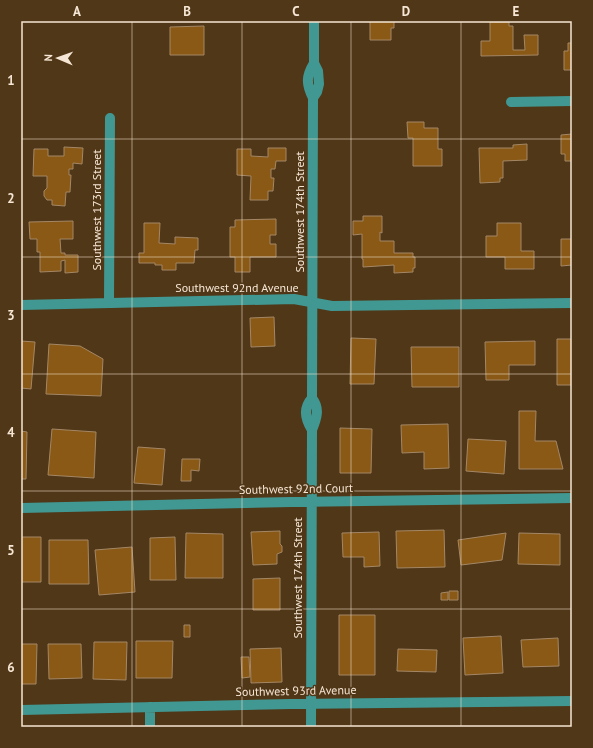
<svg xmlns="http://www.w3.org/2000/svg" width="593" height="748" font-family="'PT Sans',sans-serif">
  <rect width="100%" height="100%" fill="#503717"/>
  <!-- building -->
  <path fill="#895915" stroke="#a48766" d="M370 21H394V28H391V40H370Z
    M490 22H509V26H513V50H525L524 35H538V55L481 56V41H490Z
    M204 26V55H170V27Z
    M568 43H572V70H564V51H568Z
    M407 122H424V128H438V149H442V166H413V138H408Z
    M572 134V161H565V154H561V135Z
    M527 144V160L503 161V178H500V182L480 183 479 148H513V145Z
    M64 147 83 148 82 164 73 163V169H69V175H71L70 192H66L65 206 52 205V200H47L44 196V191L47 188V176H33L34 149H48V156H64Z
    M268 148H286V161H276L275 169H271V178H274L273 191H268V200H250L251 176 237 175V149H251V156L268 157Z
    M363 216H382V233L380 232V241H394V253H413V257H415V268H413V272L394 273V265L363 267V259H362V234L353 235V221H363Z
    M276 219V235H270V244H276V257H250V272H235V257H230V227H235V220Z
    M73 221V239H60L61 253H65V255H78V272L65 273V260L61 261V271L40 272V252H37V239H30L29 222Z
    M144 223H160L159 243 175 244V237L198 238V250H195L194 263H176V270H162V265H155V263H139V253H144Z
    M497 223H521V251H534V269H505V257H486V236H497Z
    M561 239H572V265L561 266Z
    M274 317 275 346 251 347 250 318Z
    M351 338 376 339 374 384H350Z
    M557 339H572V385H557Z
    M21 341 35 342 31 389 21 388Z
    M535 341V365H509V380H486L485 342Z
    M49 344 80 346 103 359 101 396 46 394Z
    M411 347H459V387H412Z
    M519 411H536L535 441H556L563 469H519Z
    M448 424 449 468 424 469V452L402 453 401 425Z
    M340 428 372 429 371 473H340Z
    M52 429 96 432 94 478 48 475Z
    M21 431 27 432 26 479H21Z
    M468 439 506 441 504 474 466 471Z
    M138 447 165 449 162 485 134 483Z
    M182 459H200L199 471 191 470V481H181Z
    M444 530 445 567 397 568 396 531Z
    M280 531V544L282 546V552L277 554V564L253 565 251 532Z
    M379 532 380 566 364 567V557H343L342 533Z
    M186 533 223 534V578H185Z
    M506 533 502 560 461 565 458 540Z
    M519 533 560 534V565L518 564Z
    M21 537H41V582H21Z
    M175 537 176 580H150V538Z
    M49 540H88L89 584H49Z
    M132 547 135 592 99 595 95 550Z
    M280 578V610H253V579Z
    M449 591H458V600H449Z
    M448 592V600H441V593Z
    M339 615H375V675H339Z
    M184 625H190V637H184Z
    M501 636 503 673 465 675 463 638Z
    M558 638 559 666 523 667 521 640Z
    M136 641H173L172 678H136Z
    M94 642H127L126 680 93 679Z
    M21 644H37L36 684H21Z
    M48 644H81L82 678 49 679Z
    M281 648 282 682 251 683 250 649Z
    M398 649 437 650 436 672 397 671Z
    M241 657H249L250 677 242 678Z"/>
  <g fill="none" stroke-linecap="round" stroke-linejoin="round">
    <!-- minor -->
    <path stroke="#419893" stroke-width="10" d="M313 98 317 92 319 84 318 71 314 63V21
      M511 102 572 101
      M109 303 110 118
      M21 305 294 299 332 306 572 303
      M312 430C305 419 303 408 312 398
      M21 508 292 502 572 498
      M21 710 291 704 572 701
      M150 727V707
      M311 727 312 430C317 418 320 408 312 398L313 98C306 84 306 76 314 63"/>
  </g>
  <!-- grid -->
  <path fill="none" stroke="#f6e6d5" stroke-width="1" stroke-opacity="0.55" d="M132 21V727M242 21V727M351 21V727M461 21V727M21 139H572M21 257H572M21 374H572M21 491H572M21 609H572"/>
  <g text-anchor="middle" stroke-width="3" stroke-linejoin="round" paint-order="stroke">
    <!-- street labels -->
    <g font-size="12" fill="#f6e6d5" stroke="#503717">
      <text transform="translate(97 210) rotate(-90)" y="4">Southwest 173rd Street</text>
      <text transform="translate(300 212) rotate(-90)" y="4">Southwest 174th Street</text>
      <text x="237" y="292">Southwest 92nd Avenue</text>
      <text transform="translate(296 489) rotate(-1)" y="4">Southwest 92nd Court</text>
      <text transform="translate(298 578) rotate(-90)" y="4">Southwest 174th Street</text>
      <text transform="translate(296 691) rotate(-1)" y="4">Southwest 93rd Avenue</text>
    </g>
  </g>
  <!-- border -->
  <rect width="593" height="748" fill="none" stroke="#503717" stroke-width="44"/>
  <!-- north arrow -->
  <g transform="translate(58 58) rotate(272)" stroke="#503717" stroke-width="3" paint-order="stroke">
  <path d="M0-3L7 15L0 10L-7 15Z" fill="#f6e6d5"/>
  <text y="-6" font-size="11" font-weight="bold" text-anchor="middle" fill="#f6e6d5">N</text>
  </g>
  <rect x="22" y="22" width="549" height="704" fill="none" stroke="#f6e6d5" stroke-width="1.5"/>
  <g font-size="13" text-anchor="middle" font-weight="bold" fill="#f6e6d5">
    <text x="77" y="16">A</text>
    <text x="187" y="16">B</text>
    <text x="296" y="16">C</text>
    <text x="406" y="16">D</text>
    <text x="516" y="16">E</text>
    <text x="11" y="85">1</text>
    <text x="11" y="203">2</text>
    <text x="11" y="320">3</text>
    <text x="11" y="437">4</text>
    <text x="11" y="555">5</text>
    <text x="11" y="672">6</text>
  </g>
</svg>
